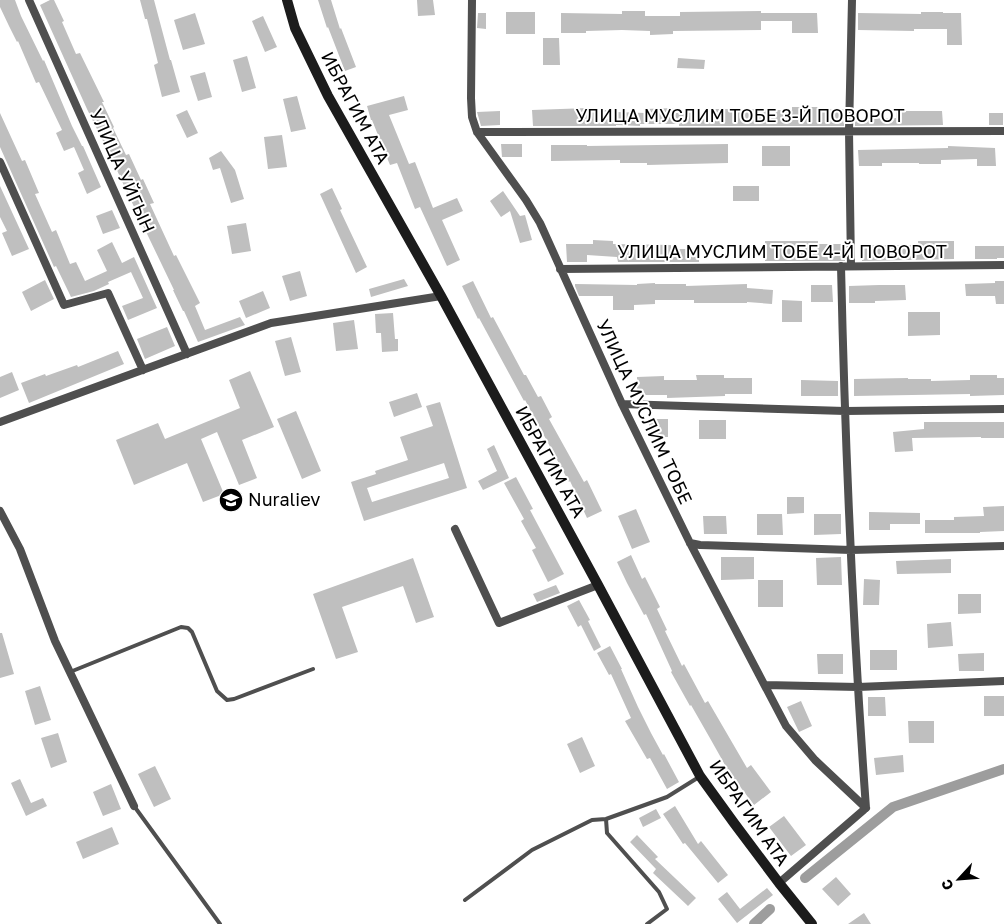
<svg xmlns="http://www.w3.org/2000/svg" width="1004" height="924" font-family="'Golos Text',sans-serif">
  <rect width="100%" height="100%" fill="#fff"/>
  <g fill="none" stroke-linecap="round" stroke-linejoin="round">
    <!-- canal -->
    <path stroke="#9d9d9d" stroke-width="10" d="M805 878 893 807 1004 769
      M754 924 770 909"/>
  </g>
  <!-- building -->
  <path fill="#bfbfbf" fill-rule="evenodd" d="M0 0H15L21 16 43 61 44 60 72 126 82 146H83L101 187 87 194 78 173 84 170 74 147 64 151 56 133 62 130 39 82 36 83 18 41 17 42 9 26 0 7Z
    M50 0H54L64 21 62 22 76 54 80 53 104 102H102L114 127 113 128 126 155 129 154 141 180 143 179 154 203 150 204 174 256 176 255 200 303 195 306 205 330 240 317 245 325 198 342 184 311H183L173 290H174L125 188 112 159 87 109 40 5Z
    M140 0H154L170 60H171L180 92 162 97 154 65 158 63 147 19H145Z
    M318 0H331L340 29 341 28 356 67 345 71 328 27 327 28Z
    M417 0H433L435 15 418 16Z
    M622 11H645V16H680V12L761 11V13H817L818 33H792V21H761V30L673 31V34L650 35V31L622 30 586 31V33H561V13L622 14Z
    M506 12H535V34H506Z
    M921 12H943V13H961L962 45H947V29H914V31L858 30V13L921 14Z
    M195 13 205 44 183 50 174 20Z
    M478 13H486V29L477 28Z
    M263 16 277 47 265 52 252 21Z
    M543 38H559L560 65H543Z
    M247 56 256 88 242 92 233 60Z
    M678 58 705 60 704 69 677 68Z
    M205 72 212 97 198 101 190 76Z
    M297 96 306 129 291 132 283 99Z
    M404 96 408 110 389 115 409 164 415 162 433 208 457 198 463 211 442 220 460 260 447 266 420 207 415 209 397 163 390 165 372 120H371L367 106Z
    M792 107H818V109H844V126H679V124H640V126L616 125V126H533L532 110 589 108V110H616V112L645 113V109L675 108V113L707 112V109H760V110H792Z
    M187 110 198 133 187 138 176 115Z
    M500 111V125L481 126 477 112Z
    M896 111H942L943 125 855 126V119L896 118Z
    M0 113 22 161 25 160 39 193 35 194 52 232 56 230 70 264 76 262 85 281 107 271 97 250 112 242 122 263 134 257 157 308 128 320 122 306 143 298 131 272 108 282 109 284 94 291 71 297 56 266 54 267 0 147Z
    M989 113H1003V125H989Z
    M282 135 287 167 268 169 264 137Z
    M501 144H522V157H502Z
    M728 144V163L647 165V163H620V160L551 161V145H587V146Z
    M762 146H790V166H762Z
    M948 146 995 148 996 166H977V159L941 160V164H919V163H882V166H859L858 150 948 148Z
    M221 151 235 170 244 199 231 203 220 168 213 170 209 158Z
    M0 186 29 249 12 256 2 233 7 231 0 217Z
    M733 186H759V201H733Z
    M332 188 342 209 340 210 367 267 356 273 320 194Z
    M503 191 520 216 525 215 532 240 520 243 510 211 501 217 490 201Z
    M112 210 120 228 103 234 96 216Z
    M246 223 251 251 232 254 227 226Z
    M593 240 613 241V244L671 245V249H699V262H618L617 257 587 255V262H567L566 244H593Z
    M765 241H818V244H845V261H765Z
    M918 241H954V259L862 261 861 245H918Z
    M975 246H1004V258H997V259H975Z
    M300 271 307 296 290 301 282 276Z
    M404 279 408 286 371 297 369 289Z
    M45 280 54 299 31 311 22 292Z
    M473 281 491 318 493 317 524 375H526L538 397 541 396 552 417 549 419 584 482 587 480 602 511 587 518 570 481 569 482 525 400 524 401 479 318 478 319 462 286Z
    M995 281H1004V304H996L995 296H966L965 284 995 283Z
    M655 283V284H686V286L747 284V288L773 290 772 304 747 302V303H694V300H655V304L634 305V310H613V296H579L575 286V284L637 285V284Z
    M811 285H832L833 302H811Z
    M879 285H905L906 300 875 301V303H849V286Z
    M263 291 270 308 246 318 239 301Z
    M782 300 802 301V322H782Z
    M908 312H940V335L908 336Z
    M393 313 395 339H398V351L382 352 381 333H376L375 314Z
    M354 320 358 349 336 351 333 323Z
    M167 327 175 346 145 359 137 339Z
    M291 337 301 372 285 376 275 341Z
    M118 351 124 364 29 403 21 383 45 374 46 376 77 365 78 367Z
    M250 371 274 427 242 440 257 478 239 485 217 432 201 439 224 494 203 502 187 463 134 485 116 440 158 423 165 439 240 408 229 380Z
    M12 372 19 390 0 398V377Z
    M696 375H724V378H752V394H725V396L667 398V395H637V377L664 376V380H697Z
    M970 375H997V378H1004V395L970 396V394L854 396V379L908 378V379H931V381L970 380Z
    M801 380 838 381V396H801Z
    M417 393 422 407 394 417 389 402Z
    M440 402 467 488 364 521 351 482 376 474 375 471 408 460 400 437 433 426 426 406ZM444 463 449 478 372 502 367 488Z
    M296 411 321 471 302 479 277 419Z
    M649 419H668V437H649Z
    M699 420H726V439H699Z
    M924 422H1004V438H981V437L912 438 913 451 895 452 893 432 924 429Z
    M494 445 509 478 483 490 478 481 497 471 487 449Z
    M516 477 533 509 530 510 564 574 548 582 532 550 536 548 521 521 524 519 504 483Z
    M787 497H804V513L787 514Z
    M1004 506V531L980 532V533H925V520H954V517L984 516 983 507Z
    M636 509 650 542 632 549 618 516Z
    M869 512 920 513V524H890V530H869Z
    M757 514H782L783 535H757Z
    M814 514H841V534L814 535Z
    M703 516H726L727 534H704Z
    M631 555 642 579 645 577 660 607 657 609 667 630 665 631 682 666 684 664 705 703 708 701 747 768 751 765 771 792 754 805 729 772 711 740 691 705 690 706 671 672 672 671 646 614 644 615 627 583 617 562Z
    M721 557H754V579L721 580Z
    M841 557 842 585H817L816 558Z
    M413 558 434 617 416 623 403 586 342 607 358 652 336 659 313 594Z
    M951 559V573L897 574 896 561Z
    M864 579 880 580 879 605H863Z
    M758 580H783V607H758Z
    M556 585 560 593 537 602 533 594Z
    M958 594H981V613L958 614Z
    M579 600 590 620 588 621 601 647 594 651 581 625 578 627 567 606Z
    M951 622 953 646 928 648 927 624Z
    M0 633H2L14 674 0 678Z
    M610 646 622 669H621L638 707 651 733 663 755 664 754 679 782 667 789 650 758 647 759 625 721 631 718 611 674 609 675 597 653Z
    M870 650H897V670H870Z
    M984 653V671H959L958 654Z
    M817 654H843V674H818Z
    M40 686 51 720 35 725 25 691Z
    M984 696H1004V716H984Z
    M868 697H885L886 716H868Z
    M801 701 812 726 799 732 787 707Z
    M908 721H934V743H909Z
    M58 733 67 762 51 768 41 738Z
    M582 737 595 766 580 773 567 744Z
    M903 755 904 772 876 775 874 758Z
    M155 766 171 799 154 807 138 774Z
    M20 779 31 803 43 798 47 806 26 816 11 783Z
    M111 784 121 809 103 816 93 792Z
    M675 806 698 844 701 841 728 875 718 883 685 843 683 844 663 814Z
    M656 809 661 818 643 827 639 818Z
    M784 816 806 845 791 856 769 827Z
    M112 827 119 844 83 859 76 842Z
    M637 835 658 857 655 859 696 898 688 906 653 873 656 869 630 842Z
    M836 877 851 894 838 906 822 889Z
    M767 888 773 895 737 923 718 899 727 892 740 909Z
    M864 913 871 924H848Z"/>
  <g fill="none" stroke-linecap="round" stroke-linejoin="round">
    <!-- lane -->
    <path stroke="#4f4f4f" stroke-width="4" d="M70 672 181 627 188 628 192 632 217 691 227 700 234 699 313 669
      M134 806 220 924
      M606 819 607 833 659 892 667 909 647 924
      M465 900 532 850 592 820 606 819 667 797 699 777"/>
    <!-- street -->
    <path stroke="#4f4f4f" stroke-width="8" d="M29 0 187 354
      M472 0 471 98 472 117 477 132 526 200 540 223 622 404 690 543 786 726 815 760 866 808
      M477 132 1004 131
      M0 162 64 305 108 293 143 370
      M851 266 849 131 852 0
      M560 269 1004 265
      M622 404 845 411 1004 409
      M0 422 271 323 441 296
      M0 511 20 549 55 641 134 806
      M455 529 499 623 598 585
      M690 543 700 545 851 550 1004 546
      M765 685 858 687 1004 681
      M779 883 866 808C853 628 845 447 841 266"/>
    <!-- secondary -->
    <path stroke="#1c1c1c" stroke-width="10" d="M287 0 295 28 328 96 441 296 598 585 700 776 734 823 779 883 812 924"/>
  </g>
  <!-- icons -->
  <defs>
    <g id="school-disc" transform="scale(1.25)"><circle r="9.5" fill="#000" stroke="#fff"/><path d="M0-5L7-2L0 1L-7-2ZM-4 1L0 2.5L4 1V4Q0 6-4 4Z" fill="#fff"/></g>
  </defs>
  <g fill-rule="evenodd">
    <use href="#school-disc" x="231" y="500"/>
  </g>
  <g text-anchor="middle" stroke-width="4" stroke-linejoin="round" paint-order="stroke">
    <!-- street labels -->
    <g font-size="18" fill="#000" stroke="#fff">
      <text transform="translate(355 108) rotate(62)" y="6">ИБРАГИМ АТА</text>
      <text x="740" y="122">УЛИЦА МУСЛИМ ТОБЕ 3-Й ПОВОРОТ</text>
      <text transform="translate(122 171) rotate(66)" y="6">УЛИЦА УЙГЫН</text>
      <text x="782" y="258">УЛИЦА МУСЛИМ ТОБЕ 4-Й ПОВОРОТ</text>
      <text transform="translate(644 412) rotate(65)" y="6">УЛИЦА МУСЛИМ ТОБЕ</text>
      <text transform="translate(550 462) rotate(61)" y="6">ИБРАГИМ АТА</text>
      <text transform="translate(749 813) rotate(55)" y="6">ИБРАГИМ АТА</text>
    </g>
    <!-- poi labels -->
    <g font-size="18" fill="#000" stroke="#fff" text-anchor="start">
      <text x="248" y="506">Nuraliev</text>
    </g>
  </g>
  <!-- north arrow -->
  <g transform="translate(959 879) rotate(244)" stroke="#ffffff" stroke-width="4" paint-order="stroke">
  <path d="M0-4L9 19L0 12L-9 19Z" fill="#000000"/>
  <text y="-8" font-size="14" font-weight="bold" text-anchor="middle" fill="#000000">С</text>
  </g>
</svg>
